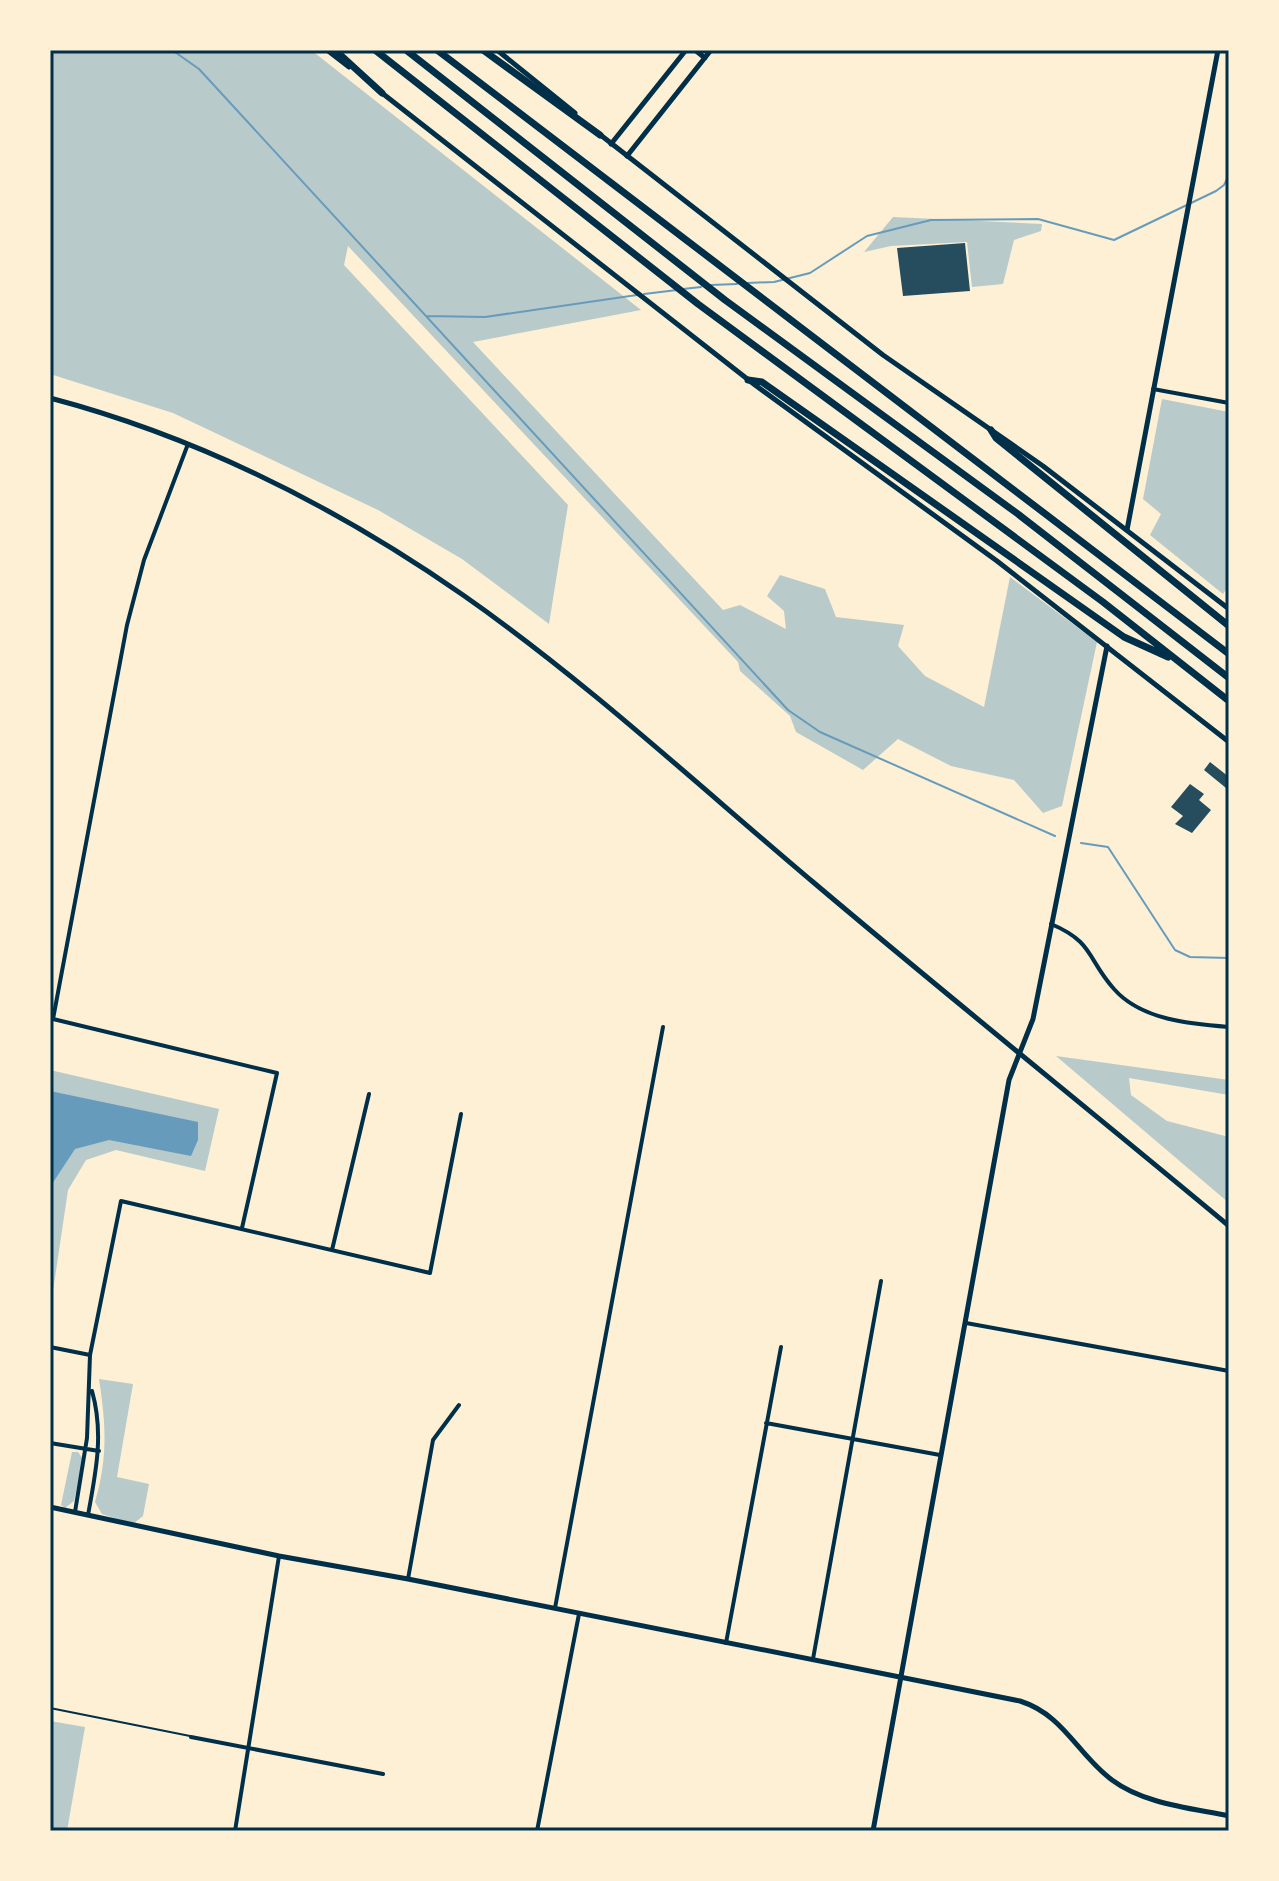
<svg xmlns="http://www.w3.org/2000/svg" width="1279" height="1881" font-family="Cabin,sans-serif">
  <rect width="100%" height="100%" fill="#fdf0d5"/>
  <!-- green -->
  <path fill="#b9caca" d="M50 50H311L641 310 473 342 723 610 740 605 786 629 784 611 767 596 780 575 825 589 836 617 904 625 898 646 925 676 984 707 1010 577 1097 642 1062 806 1043 813 1014 780 951 766 898 739 863 770 796 732 790 716 740 671 738 662 348 246 344 265 568 505 549 624 462 559 378 510 173 413 50 374Z
    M893 217 1042 224 1041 231 1014 240 1003 284 972 287 967 242 891 246 864 252Z
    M1162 399 1229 412V585L1223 594 1150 535 1161 514 1143 499Z
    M1056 1056 1229 1080V1095L1129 1078 1131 1095 1167 1121 1229 1137V1203Z
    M50 1070 219 1109 205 1171 116 1150 86 1160 68 1190 53 1291H50Z
    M99 1379 133 1384 117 1477 149 1484 143 1516 133 1524 102 1514 95 1502C108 1457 106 1425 99 1379Z
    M72 1452H78L83 1459 74 1501 65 1508 61 1505Z
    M50 1721 85 1727 67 1831H50Z"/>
  <!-- water -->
  <path fill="#669bbc" d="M50 1091 198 1122V1140L191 1156 109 1140 75 1149 50 1187Z"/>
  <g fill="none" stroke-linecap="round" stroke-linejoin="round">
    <!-- stream -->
    <path stroke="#669bbc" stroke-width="2" d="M172 50 199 69 788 710 820 732 1055 836
      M747 283 774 282 810 273 867 236 931 220 1038 219 1114 240 1216 191 1224 185 1229 175
      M711 285 737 284
      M683 289 701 287
      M644 294 677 290
      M426 316 485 317 637 295
      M1081 843 1108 847 1175 950 1190 957 1229 958"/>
  </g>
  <!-- building -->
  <path fill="#264d5e" d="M965 243 970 291 903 296 897 248Z
    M1210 762 1229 777 1226 788 1204 770Z
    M1190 784 1204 794 1199 800 1211 810 1192 833 1175 824 1183 816 1171 807Z"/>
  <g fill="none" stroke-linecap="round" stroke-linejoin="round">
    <!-- service -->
    <path stroke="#003049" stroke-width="2" d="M50 1708 190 1736"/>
    <!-- minor -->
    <path stroke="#003049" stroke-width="4" d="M1153 389 1229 403
      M188 444 144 560 127 625 53 1019 277 1073 242 1228
      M1051 924C1094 942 1087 959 1114 989 1141 1020 1191 1024 1229 1027
      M332 1250 369 1094
      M966 1323 1229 1371
      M50 1347 90 1355
      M766 1423 940 1455
      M50 1443 99 1451
      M75 1512 87 1438 90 1355 121 1201 430 1273 461 1114
      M88 1515C96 1472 104 1433 92 1391
      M408 1579 433 1440 459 1405
      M555 1608 663 1027
      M726 1643 781 1347
      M813 1659 881 1281
      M191 1737 383 1774
      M235 1831 279 1556
      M537 1831 579 1614"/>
    <!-- tertiary -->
    <path stroke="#003049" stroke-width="5" d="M695 50 705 58
      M611 144 686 50
      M627 156 711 50
      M1127 530 1218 50
      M50 1507 279 1556 408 1579 1020 1701C1064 1715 1077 1754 1112 1780 1144 1804 1191 1808 1229 1816
      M873 1831 1009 1080 1033 1019 1107 646"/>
    <!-- secondary -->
    <path stroke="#003049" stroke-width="5" d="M327 50 349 67
      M497 50 575 113
      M382 93 755 385 997 561 1229 742
      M598 133 883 355 1043 466 1229 609
      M50 398C198 437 338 508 463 595 585 680 699 786 813 882 950 998 1091 1111 1229 1226"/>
    <!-- motorway -->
    <path stroke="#003049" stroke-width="7" d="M335 50 382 93
      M375 50 698 304 1103 602 1229 701
      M406 50 725 300 1018 514 1229 678
      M437 50 1229 654
      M483 50 600 135
      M748 380 762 382 1124 637 1168 657
      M991 430 996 438 1229 626"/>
  </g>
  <!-- border -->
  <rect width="1279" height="1881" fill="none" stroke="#fdf0d5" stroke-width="104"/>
  <rect x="52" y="52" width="1175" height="1777" fill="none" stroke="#003049" stroke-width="3"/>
</svg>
